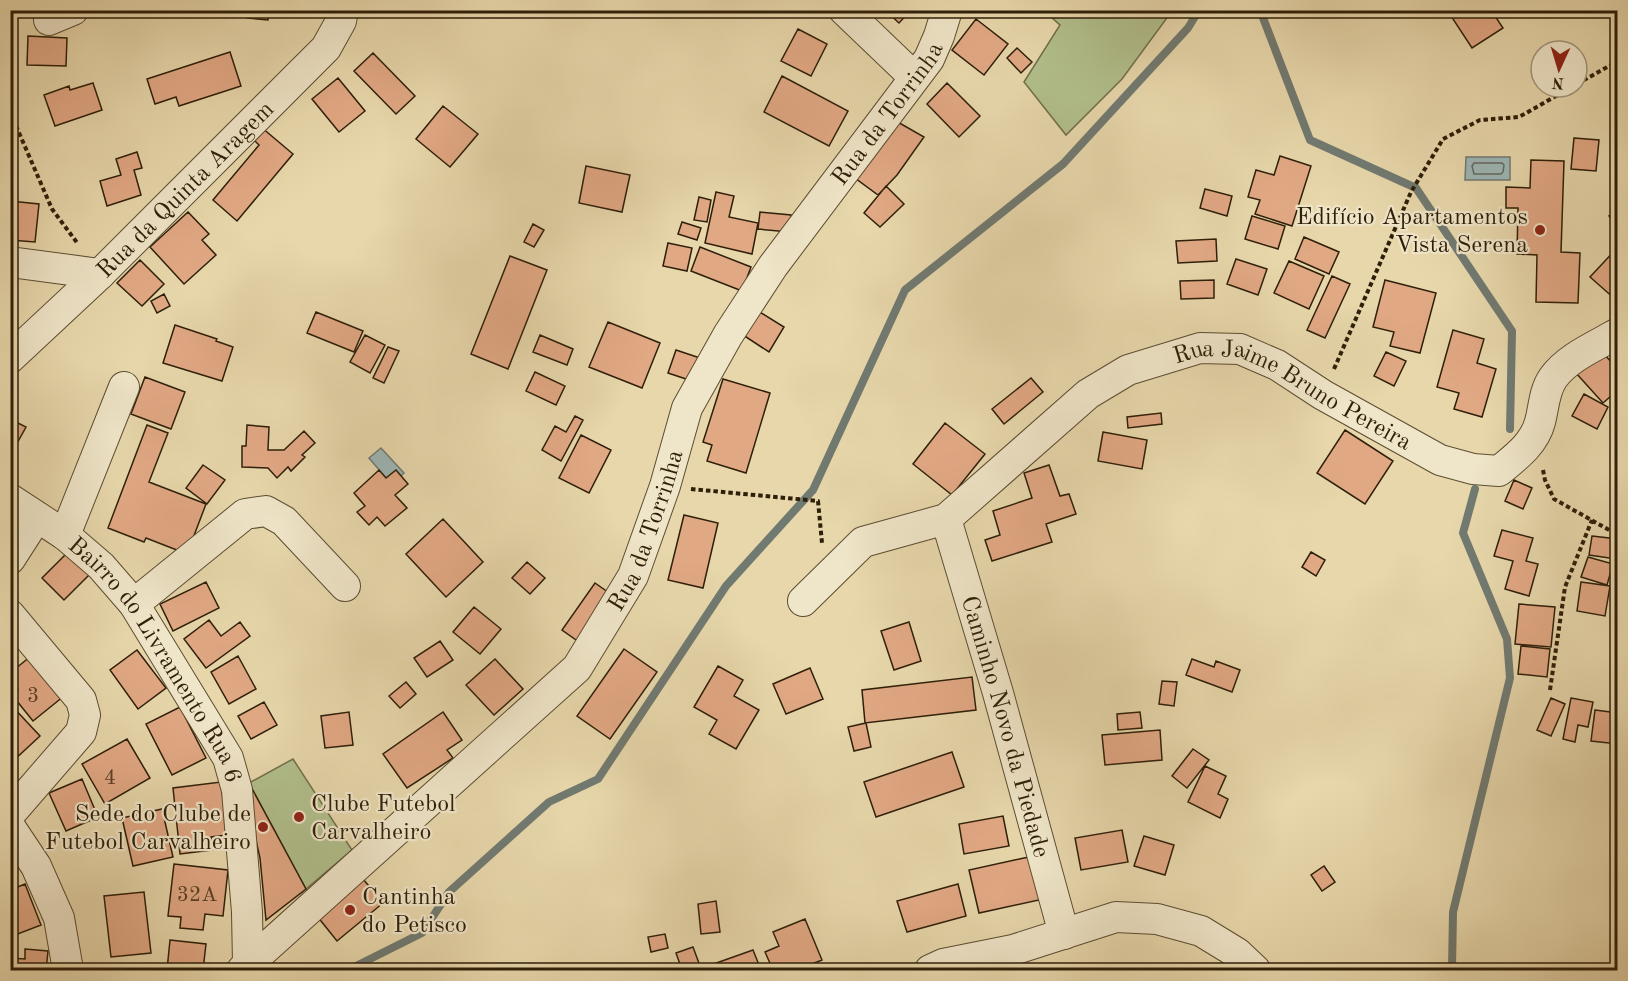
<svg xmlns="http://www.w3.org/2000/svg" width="1628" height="981" font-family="'Old Standard TT',serif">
  <rect width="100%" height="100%" fill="#e7d7ab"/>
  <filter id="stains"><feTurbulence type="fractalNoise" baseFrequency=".00333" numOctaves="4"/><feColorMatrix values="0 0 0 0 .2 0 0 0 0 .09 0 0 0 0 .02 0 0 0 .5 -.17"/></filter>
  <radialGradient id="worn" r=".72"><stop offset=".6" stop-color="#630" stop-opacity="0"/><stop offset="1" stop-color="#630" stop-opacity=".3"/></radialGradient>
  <!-- green -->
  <path fill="#b1bf8c" stroke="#706f4a" stroke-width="1.5" d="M1044 11H1172L1122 79 1066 135 1024 82 1060 25Z
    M293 759 352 850 306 889 249 783Z"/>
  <!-- water -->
  <path fill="#9db6b6" stroke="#717a71" stroke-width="1.5" d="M1466 157H1510V180H1465Z
    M381 448 404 473 401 476 396 470 386 478 369 458Z"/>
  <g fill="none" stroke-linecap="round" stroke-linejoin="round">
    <!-- shore -->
    <path stroke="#666a60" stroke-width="1.5" d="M1474 163H1502L1504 165 1503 172 1501 174H1474L1472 166Z"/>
    <!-- stream -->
    <path stroke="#717a71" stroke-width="8" d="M1260 10 1310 140 1416 188 1512 331 1510 429
      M348 970 422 933 449 892 549 802 598 779 726 586 813 490 905 290 1063 164 1188 28 1199 10
      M1452 970 1453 912 1510 678 1507 639 1463 533 1475 489"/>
  </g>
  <!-- building -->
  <path fill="#e1a884" stroke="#2e1f09" stroke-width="1.5" d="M248 10H269L268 20 247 18Z
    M885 10H911L899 23Z
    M1459 10H1491L1503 28 1472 48 1451 16Z
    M976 19 1008 44 984 75 952 50Z
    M798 29 827 44 811 76 781 61Z
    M28 36 67 38 66 66 27 65Z
    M1017 48 1032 62 1021 73 1007 58Z
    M230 52 241 86 179 106 176 97 155 104 147 79Z
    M373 53 415 96 396 114 354 71Z
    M782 76 848 111 829 146 764 112Z
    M338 78 365 111 339 132 312 99Z
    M93 83 102 110 55 126 44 95 69 86 70 90Z
    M947 83 980 116 959 137 927 104Z
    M443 106 478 134 450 167 416 139Z
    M896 121 924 137 897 175 878 195 855 178Z
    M261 127 293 154 237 221 213 200 259 145 252 138Z
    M1574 138 1599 140 1596 171 1571 169Z
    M137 152 142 168 134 170 141 195 107 206 100 181 121 175 116 159Z
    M1280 156 1311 166 1292 226 1255 214 1260 200 1248 197 1256 170 1274 175Z
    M1531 160 1564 161 1561 252 1580 253 1578 303 1536 302 1537 255 1517 254 1518 208H1506V187L1530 188Z
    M586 166 630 175 622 212 579 203Z
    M886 186 904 204 880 227 864 213Z
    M1205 189 1232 196 1227 216 1200 208Z
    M716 192 734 196 729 217 758 223 752 254 705 243Z
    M699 197 711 200 707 222 694 220Z
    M10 201 39 204 35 242 10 240Z
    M1618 210V228L1609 216Z
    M188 212 209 234 202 240 216 255 184 284 150 247Z
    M760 212 791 215 789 232 758 229Z
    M1252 216 1285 226 1278 249 1245 239Z
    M682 222 701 228 697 240 678 234Z
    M533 224 544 230 534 247 524 242Z
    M1304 237 1339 252 1329 274 1295 259Z
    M1216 239 1217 261 1178 263 1176 241Z
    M668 243 692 248 687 271 663 266Z
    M700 247 751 267 742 291 691 271Z
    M1618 247V296L1615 299 1590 277Z
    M510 256 547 270 508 369 471 354Z
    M1236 259 1267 269 1258 295 1227 284Z
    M140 260 164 284 142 306 117 283Z
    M1289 261 1324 276 1309 309 1274 293Z
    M1332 276 1350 284 1325 338 1307 330Z
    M1214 280V298L1181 299 1180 281Z
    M1385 280 1436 293 1420 353 1390 346 1394 332 1373 327Z
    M164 294 170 306 157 313 151 301Z
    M758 311 784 327 769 352 743 335Z
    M316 312 363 331 354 352 307 333Z
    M608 322 660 343 642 388 589 367Z
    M175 325 217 339 216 341 233 347 222 381 163 363Z
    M1453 330 1484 339 1477 363 1496 369 1482 417 1454 409 1459 393 1437 387Z
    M365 335 385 345 370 373 350 362Z
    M540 335 573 349 567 365 533 352Z
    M388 347 399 351 384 383 373 378Z
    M676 350 700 358 692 381 668 373Z
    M1601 351 1618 369V390L1603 403 1576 373Z
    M1386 352 1406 361 1394 386 1374 376Z
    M535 372 565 386 556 405 526 391Z
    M145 377 185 392 171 429 131 414Z
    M1031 378 1043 392 1004 424 992 409Z
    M723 379 770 393 746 473 707 461 712 445 703 442Z
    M1584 394 1608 407 1597 429 1572 416Z
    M1161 413 1162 424 1128 428 1127 417Z
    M575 416 583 420 561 461 542 450 555 426 566 432Z
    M10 419 26 427 16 445 10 443Z
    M945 423 985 454 952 495 913 464Z
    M147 425 168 433 149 482 206 504 187 554 146 538 144 542 108 528Z
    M247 425 269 427 268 450H284L304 431 315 443 302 455 305 457 291 471 288 467 277 478 268 468 242 467V446H246Z
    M1345 430 1393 461 1365 504 1317 473Z
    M1103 432 1147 440 1142 469 1098 461Z
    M581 435 611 450 589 493 559 478Z
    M203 465 225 480 207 504 186 488Z
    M1049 465 1060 496 1069 494 1076 514 1046 524 1052 542 992 561 985 540 1000 535 993 511 1032 498 1024 473Z
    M379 470 386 478 396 470 408 484 395 495 407 508 385 526 377 517 369 525 357 512 365 506 354 493Z
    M1514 480 1532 488 1523 509 1505 501Z
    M684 515 718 523 703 588 668 580Z
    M443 519 483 562 446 597 406 554Z
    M1502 530 1533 538 1526 561 1538 564 1529 596 1505 589 1513 561 1494 556Z
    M1592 536 1618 539 1616 559 1589 555Z
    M1311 552 1325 560 1316 576 1302 567Z
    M67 553 89 575 64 600 42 578Z
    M1588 557 1613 564 1607 585 1581 577Z
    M527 562 545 578 530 594 512 578Z
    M206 582 219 608 173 631 160 604Z
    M1581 582 1610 586 1605 616 1577 611Z
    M595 583 612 595 579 642 562 630Z
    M1519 604 1555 607 1551 647 1515 644Z
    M474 607 501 629 480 654 453 632Z
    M209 620 221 636 240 622 250 636 206 668 184 639Z
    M909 622 921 661 894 670 881 631Z
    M440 641 453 660 427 677 414 658Z
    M1521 646 1550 649 1547 677 1518 674Z
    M624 649 657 672 610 739 577 716Z
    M137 650 166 688 138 709 110 670Z
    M36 652 69 692 33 721 12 695 18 690 10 681V673Z
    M238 656 256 689 229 704 211 672Z
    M495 659 523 689 494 715 466 685Z
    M1192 659 1214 667 1216 661 1240 670 1232 692 1186 675Z
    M718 666 743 680 734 696 759 710 736 749 709 734 717 720 694 707Z
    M810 668 823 699 786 714 773 684Z
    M972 677 976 710 865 723 862 690Z
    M1162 681 1177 682 1174 706 1159 704Z
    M406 682 416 694 400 708 389 696Z
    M1551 698 1565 704 1551 736 1537 730Z
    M1571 698 1593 702 1588 727 1578 725 1575 742 1563 739Z
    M264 702 277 725 251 739 238 716Z
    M11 705 40 736 12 762 10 760Z
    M180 707 206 758 172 775 146 724Z
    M1595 710 1618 713V744L1591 741Z
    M349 712 353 745 325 748 321 716Z
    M443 712 462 740 447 750 453 758 407 788 383 754Z
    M1140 712 1142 728 1118 730 1117 714Z
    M866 723 871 747 854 751 848 727Z
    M1160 730 1162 760 1105 765 1102 735Z
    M127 739 150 778 105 804 82 764Z
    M1193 749 1209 760 1187 788 1172 776Z
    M952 752 964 787 876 817 864 782Z
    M1205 766 1226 776 1218 794 1228 799 1220 818 1188 802Z
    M82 779 98 817 66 831 49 793Z
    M221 782 227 835 211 837 212 850 180 854 173 788Z
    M249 783 306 889 266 920 260 858 246 796Z
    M162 809 173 857 133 866 122 818Z
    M1003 816 1009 846 964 854 959 824Z
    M1122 830 1128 862 1081 870 1075 838Z
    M1144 836 1174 845 1165 875 1134 866Z
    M1038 855 1048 898 979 913 969 870Z
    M174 864 228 870 223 916 205 914 203 930 180 928 181 917 168 916Z
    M1324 866 1335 882 1322 891 1311 875Z
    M363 879 383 903 337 941 317 916Z
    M25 884 41 925 10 937V890Z
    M958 884 966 916 907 932 897 901Z
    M144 892 151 953 111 957 104 896Z
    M716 901 720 932 701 934 698 904Z
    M805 919 822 960 797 970H773L765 952 779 946 773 932Z
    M665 934 668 948 651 952 648 937Z
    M170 940 206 944 203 970H167Z
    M693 947 700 966 682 970 676 953Z
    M25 949 48 951 46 970H10V958L25 959Z
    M753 950 761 970H710L708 966Z
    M1006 967 1060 970H1006Z"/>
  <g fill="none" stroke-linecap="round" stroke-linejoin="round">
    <!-- minor casing -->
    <g stroke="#5c4d32" stroke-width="32">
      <g id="minor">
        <path d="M844 10 914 77"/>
        <path d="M49 20 73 10"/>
        <path d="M10 262 100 274"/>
        <path id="s1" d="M10 358 100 274 326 48 341 21 343 10"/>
        <path id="s2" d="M10 499 65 535 101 566 134 604 228 758 237 790 247 912 248 964"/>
        <path id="s3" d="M946 519 998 693 1064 934"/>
        <path d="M65 535 124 387"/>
        <path d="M10 559 37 517"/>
        <path id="s4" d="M803 601 863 542 946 519 1088 394 1128 370 1200 348 1240 349 1277 365 1323 395 1440 460 1473 469 1499 471C1516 457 1534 444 1540 422 1544 407 1544 391 1553 378 1568 357 1596 346 1618 333"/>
        <path d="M134 604 245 514 266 511 284 521 345 586"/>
        <path d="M10 615 81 700 85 715 81 732 10 814"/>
        <path d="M10 827 36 866 59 918 68 970"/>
        <path id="s5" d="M242 970 248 964 577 668 633 576 665 486 687 408 728 335 773 266 929 59 939 36 947 10"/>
        <path d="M930 970 943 964 1013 950 1116 917 1157 919 1201 931 1237 953 1255 970"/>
      </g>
    </g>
    <!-- path -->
    <path stroke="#2e1f09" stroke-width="4" stroke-dasharray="4.5 3" stroke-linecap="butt" d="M1577 84 1618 61
      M10 112 52 209 78 244
      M1334 369 1411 192 1443 139 1480 120 1519 117 1572 87
      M1543 470 1545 480 1554 499 1618 535
      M691 489 818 501 822 543
      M1550 690 1565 587 1592 520"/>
    <!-- minor -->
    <use href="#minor" stroke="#efe5c8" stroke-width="30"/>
  </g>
  <!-- markers -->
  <g fill="#8f2418" stroke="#efe5c8" stroke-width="2">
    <circle cx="1540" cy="230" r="6"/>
    <circle cx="299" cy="817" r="6"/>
    <circle cx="263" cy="827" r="6"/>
    <circle cx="350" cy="910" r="6"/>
  </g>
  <g text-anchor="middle" stroke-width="4.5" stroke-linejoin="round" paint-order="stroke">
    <!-- number labels -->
    <g font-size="21" fill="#5b4128">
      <text x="33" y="702">3</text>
      <text x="110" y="784">4</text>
      <text x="197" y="901">32A</text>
    </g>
    <!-- street labels -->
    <g font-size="24" fill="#2e1f09" stroke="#efe5c8">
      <text dy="8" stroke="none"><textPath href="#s5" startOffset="1092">Rua da Torrinha</textPath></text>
      <text dy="8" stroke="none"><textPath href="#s1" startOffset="243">Rua da Quinta Aragem</textPath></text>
      <text dy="8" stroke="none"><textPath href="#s4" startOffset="585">Rua Jaime Bruno Pereira</textPath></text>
      <text dy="8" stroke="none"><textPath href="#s5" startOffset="606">Rua da Torrinha</textPath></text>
      <text dy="8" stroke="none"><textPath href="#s2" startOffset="222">Bairro do Livramento Rua 6</textPath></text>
      <text dy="8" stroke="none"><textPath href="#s3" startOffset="216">Caminho Novo da Piedade</textPath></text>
    </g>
    <!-- poi labels -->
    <g font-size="24" fill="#2e1f09" stroke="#efe5c8" text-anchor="end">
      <text x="1528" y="224">Edifício Apartamentos<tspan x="1528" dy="28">Vista Serena</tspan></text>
      <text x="311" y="811" text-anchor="start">Clube Futebol<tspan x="311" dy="28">Carvalheiro</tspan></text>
      <text x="251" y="821">Sede do Clube de<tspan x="251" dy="28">Futebol Carvalheiro</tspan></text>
      <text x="362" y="904" text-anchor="start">Cantinha<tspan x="362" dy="28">do Petisco</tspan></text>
    </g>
  </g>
  <!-- margin -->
  <rect width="1628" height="981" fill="none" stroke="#e7d7ab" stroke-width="36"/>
  <rect x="12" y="12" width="1604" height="957" fill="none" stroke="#2e1f09" stroke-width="3"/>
  <rect x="18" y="18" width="1592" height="945" fill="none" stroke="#2e1f09" stroke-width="1.5"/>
  <!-- north arrow -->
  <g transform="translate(1559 69) rotate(184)"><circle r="28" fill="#efe5c8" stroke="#a2967c" stroke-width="1.5"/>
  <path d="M0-4.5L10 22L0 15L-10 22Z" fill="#8f2418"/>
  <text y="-9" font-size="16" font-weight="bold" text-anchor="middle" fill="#2e1f09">N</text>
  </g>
  <rect width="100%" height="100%" filter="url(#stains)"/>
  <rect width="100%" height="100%" fill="url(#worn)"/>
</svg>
